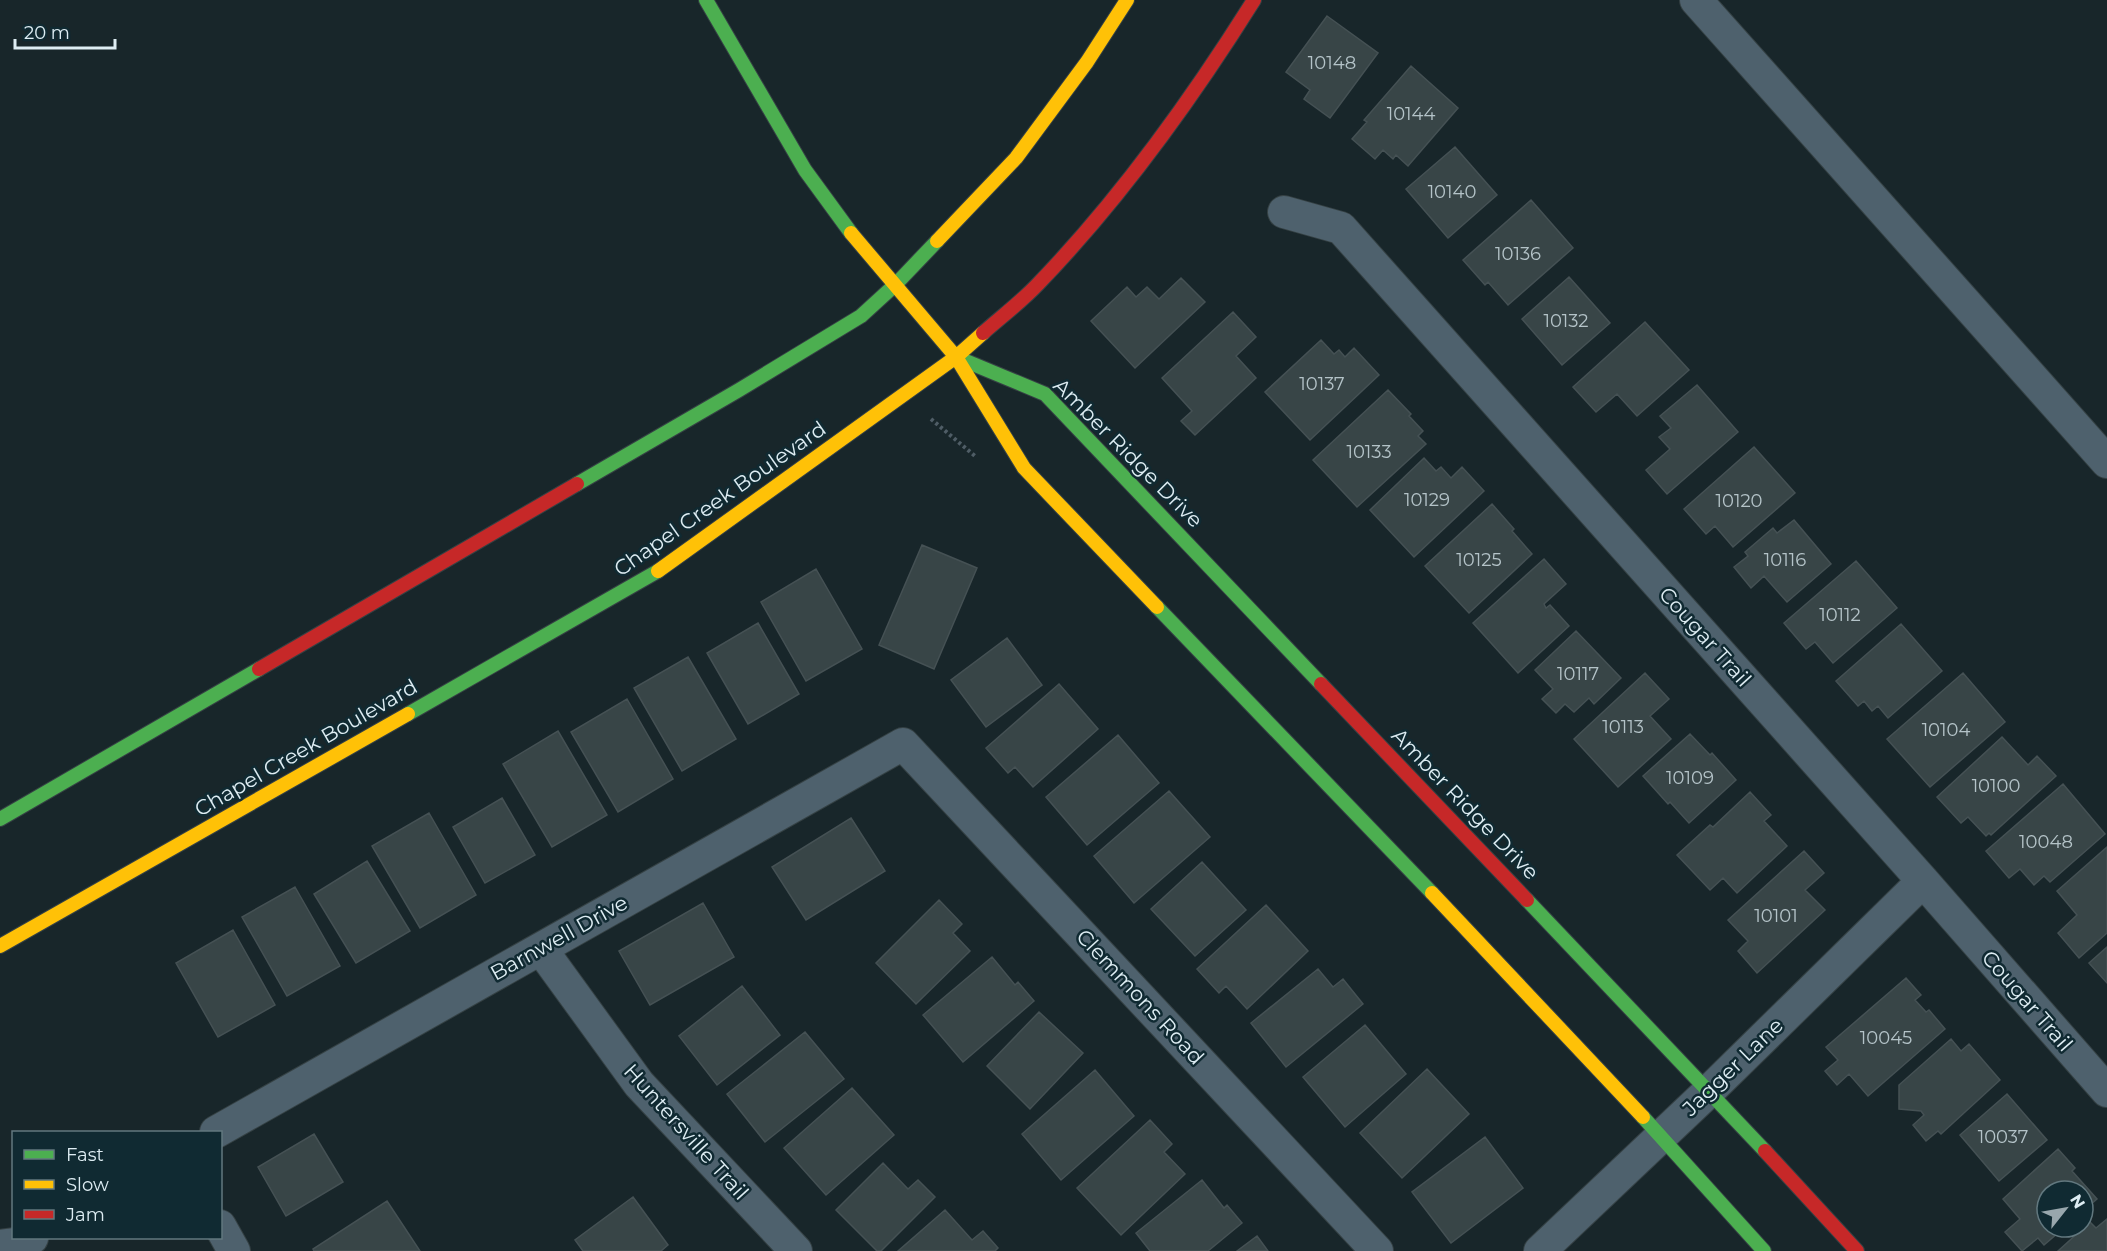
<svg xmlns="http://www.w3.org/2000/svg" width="2107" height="1251" font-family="Montserrat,sans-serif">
  <rect width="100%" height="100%" fill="#18262a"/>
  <!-- building -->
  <path fill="#384547" stroke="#455154" stroke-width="1.5" d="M1327 16 1378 53 1330 118 1304 99 1310 90 1286 72Z
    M1411 66 1458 108 1408 166 1396 155 1393 159 1383 150 1375 159 1352 139 1367 122 1364 120Z
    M1455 147 1497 195 1448 238 1406 189Z
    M1531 200 1573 248 1508 305 1488 282 1485 285 1463 260Z
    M1569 277 1610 323 1562 365 1522 319Z
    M1181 278 1205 302 1135 368 1091 321 1127 287 1136 297 1147 287 1159 299Z
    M1233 312 1256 337 1236 356 1256 378 1195 435 1181 421 1192 411 1162 378Z
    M1645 322 1689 370 1637 416 1617 394 1596 412 1573 387Z
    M1321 340 1334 354 1339 350 1345 357 1354 348 1379 375 1310 440 1265 392Z
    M1697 385 1738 432 1667 494 1646 470 1670 449 1659 437 1671 428 1660 416Z
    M1388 390 1411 414 1409 416 1423 431 1418 436 1426 444 1357 507 1313 460Z
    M1754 447 1795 493 1733 547 1715 526 1706 534 1684 509Z
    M1424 458 1436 471 1441 467 1451 478 1462 467 1484 491 1414 557 1370 510Z
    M1492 504 1514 529 1512 531 1532 554 1469 613 1425 566Z
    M1794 520 1831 564 1787 602 1764 576 1751 588 1734 567 1748 556 1745 552 1773 528 1777 533Z
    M922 545 977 568 934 669 879 645Z
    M1544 559 1566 584 1544 604 1546 608 1550 605 1569 626 1518 673 1473 623Z
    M1856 561 1897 608 1833 663 1815 642 1806 649 1784 623Z
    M816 569 862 649 806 681 761 602Z
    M758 623 799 694 748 724 707 653Z
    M1901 624 1942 671 1888 718 1878 706 1872 711 1864 701 1858 706 1836 681Z
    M1576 631 1621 678 1594 704 1589 698 1574 712 1565 704 1556 713 1542 699 1553 689 1535 670Z
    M1007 638 1042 685 986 727 951 680Z
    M688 657 736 739 682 771 634 688Z
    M1645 673 1669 699 1650 716 1671 739 1618 787 1574 739Z
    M1963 673 2005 722 1930 787 1887 739Z
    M1059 684 1098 729 1033 787 1015 767 1008 773 986 748Z
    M627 699 673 779 618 812 571 732Z
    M558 731 607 815 552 847 503 764Z
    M1690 734 1710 755 1712 753 1736 780 1689 823 1670 802 1668 804 1643 776Z
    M1118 735 1159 783 1087 845 1046 797Z
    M2002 737 2028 765 2037 756 2056 776 1991 835 1989 833 1986 836 1968 817 1961 823 1937 797Z
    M2063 784 2105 834 2050 882 2044 876 2034 885 2020 869 2009 878 1986 851Z
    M1169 791 1210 837 1134 903 1094 856Z
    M1750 792 1771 815 1764 821 1787 846 1737 893 1723 878 1710 890 1677 855 1710 825 1713 827Z
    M502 798 535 855 485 883 453 827Z
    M429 813 476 895 420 928 372 846Z
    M851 818 885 871 806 920 772 867Z
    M2107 847V933L2079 958 2058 933 2077 915 2057 891Z
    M1804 851 1824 873 1805 890 1825 910 1757 973 1738 951 1748 941 1728 920Z
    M367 861 410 931 356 963 314 894Z
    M1202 862 1246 910 1195 956 1151 909Z
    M295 887 340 966 287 996 242 917Z
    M939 900 962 924 953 933 970 951 916 1004 876 963Z
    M703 903 734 957 650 1005 619 951Z
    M1266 905 1308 951 1247 1009 1226 986 1219 993 1197 969Z
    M233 930 275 1005 218 1037 176 963Z
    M2107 947V983L2089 963Z
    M992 957 1015 985 1018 982 1034 1001 963 1062 923 1015Z
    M1318 969 1333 987 1343 979 1363 1004 1286 1067 1251 1023Z
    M1906 978 1921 995 1915 1000 1926 1012 1929 1010 1945 1029 1868 1096 1849 1074 1837 1085 1825 1071 1838 1060 1826 1047Z
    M742 986 780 1035 717 1085 679 1036Z
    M1039 1012 1083 1053 1030 1109 987 1066Z
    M1365 1025 1406 1074 1345 1127 1303 1077Z
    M805 1032 844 1079 765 1142 727 1094Z
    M1951 1039 1961 1051 1969 1044 2000 1080 1941 1134 1938 1131 1926 1141 1913 1125 1924 1115 1921 1111 1899 1109V1085Z
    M1427 1069 1469 1114 1402 1178 1360 1133Z
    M1095 1070 1134 1116 1061 1180 1022 1134Z
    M852 1088 894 1135 826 1195 784 1148Z
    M2007 1094 2047 1140 1999 1181 1960 1135Z
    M1150 1120 1172 1144 1164 1152 1185 1174 1121 1235 1077 1188Z
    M314 1134 343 1182 286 1216 258 1167Z
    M1485 1137 1523 1188 1451 1243 1412 1192Z
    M2058 1149 2075 1168 2072 1171 2097 1199 2083 1211V1191H2047V1227H2065L2044 1245 2038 1238 2022 1251 2005 1232 2020 1219 2003 1199Z
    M883 1163 908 1189 918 1180 935 1197 881 1251H877L836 1210Z
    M1202 1180 1224 1208 1227 1205 1242 1223 1208 1251H1150L1136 1233Z
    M633 1197 668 1245 661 1251H583L575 1240Z
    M387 1201 420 1251H314L313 1249Z
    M945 1210 972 1240 983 1231 998 1248 995 1251H898Z
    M2107 1219V1251H2058L2090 1222 2096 1228Z
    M1257 1236 1268 1251H1237Z"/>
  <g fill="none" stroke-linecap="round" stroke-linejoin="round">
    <!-- street casing -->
    <g stroke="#354144" stroke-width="34">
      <path id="street" d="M1696 0 2107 462
        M1284 212 1341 228 1923 881 2107 1091
        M541 949 639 1084 796 1251
        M216 1132 903 744 1377 1251
        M220 1226 234 1251
        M0 1246 22 1243 32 1238
        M1540 1251 1709 1091 1923 881"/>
    </g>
    <!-- fast casing -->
    <g stroke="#354144" stroke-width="16">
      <path id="fast" d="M706 0 805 170 851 233
        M956 357 1045 394 1321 684
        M577 484 739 390 861 316 896 284 937 241
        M1157 607 1432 893
        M408 714 658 571
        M0 819 259 669
        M1527 900 1765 1151
        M1643 1117 1764 1251"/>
    </g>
    <!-- slow casing -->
    <g stroke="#354144" stroke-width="16">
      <path id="slow" d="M851 233 956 357 1024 468 1157 607
        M937 241 1016 158 1087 62 1127 0
        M658 571 956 357 983 333
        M1432 893 1643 1117
        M0 946 408 714"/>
    </g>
    <!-- jam casing -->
    <g stroke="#354144" stroke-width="16">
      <path id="jam" d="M983 333C1001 317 1021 302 1038 284 1121 198 1190 102 1254 0
        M259 669 577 484
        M1321 684 1527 900
        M1765 1151 1857 1251"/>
    </g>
    <!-- path -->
    <path stroke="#4f5d66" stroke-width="4" stroke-dasharray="3 3" stroke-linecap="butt" d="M931 419 975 456"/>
    <!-- street -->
    <use href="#street" stroke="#4e616d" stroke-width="32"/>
    <!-- fast -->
    <use href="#fast" stroke="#4caf50" stroke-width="14"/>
    <!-- slow -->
    <use href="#slow" stroke="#ffc107" stroke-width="14"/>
    <!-- jam -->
    <use href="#jam" stroke="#c62828" stroke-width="14"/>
  </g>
  <g text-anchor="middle" stroke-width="5" stroke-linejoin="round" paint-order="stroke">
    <!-- number labels -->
    <g font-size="18" fill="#b4c3c8">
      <text x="1332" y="69">10148</text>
      <text x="1411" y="120">10144</text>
      <text x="1452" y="198">10140</text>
      <text x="1518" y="260">10136</text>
      <text x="1566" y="327">10132</text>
      <text x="1322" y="390">10137</text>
      <text x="1369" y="458">10133</text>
      <text x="1427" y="506">10129</text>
      <text x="1739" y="507">10120</text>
      <text x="1479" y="566">10125</text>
      <text x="1785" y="566">10116</text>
      <text x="1840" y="621">10112</text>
      <text x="1578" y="680">10117</text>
      <text x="1623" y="733">10113</text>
      <text x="1946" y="736">10104</text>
      <text x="1690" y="784">10109</text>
      <text x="1996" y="792">10100</text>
      <text x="2046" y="848">10048</text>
      <text x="1776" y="922">10101</text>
      <text x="1886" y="1044">10045</text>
      <text x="2003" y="1143">10037</text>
    </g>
    <!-- street labels -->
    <g font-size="21" fill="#deedf3" stroke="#102a32">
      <text transform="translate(1128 453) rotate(45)" y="7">Amber Ridge Drive</text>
      <text transform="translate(720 499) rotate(-35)" y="7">Chapel Creek Boulevard</text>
      <text transform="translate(1705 637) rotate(48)" y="7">Cougar Trail</text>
      <text transform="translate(306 748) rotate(-30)" y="7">Chapel Creek Boulevard</text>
      <text transform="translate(1465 804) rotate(46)" y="7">Amber Ridge Drive</text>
      <text transform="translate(559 938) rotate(-29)" y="7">Barnwell Drive</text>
      <text transform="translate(1140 997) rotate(47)" y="7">Clemmons Road</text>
      <text transform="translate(2027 1001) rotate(49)" y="7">Cougar Trail</text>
      <text transform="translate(1733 1067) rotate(-44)" y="7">Jagger Lane</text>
      <text transform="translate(686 1132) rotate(48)" y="7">Huntersville Trail</text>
    </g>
  </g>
  <!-- legend -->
  <rect x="12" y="1131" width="210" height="108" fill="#102a32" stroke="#62787f" stroke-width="1.5"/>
  <rect x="24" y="1150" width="30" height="9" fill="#4caf50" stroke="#62787f" stroke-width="1.5"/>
  <text x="66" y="1161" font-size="18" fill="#deedf3">Fast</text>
  <rect x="24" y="1180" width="30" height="9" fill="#ffc107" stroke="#62787f" stroke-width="1.5"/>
  <text x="66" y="1191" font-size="18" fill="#deedf3">Slow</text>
  <rect x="24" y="1210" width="30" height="9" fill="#c62828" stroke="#62787f" stroke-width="1.5"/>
  <text x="66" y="1221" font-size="18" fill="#deedf3">Jam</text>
  <!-- north arrow -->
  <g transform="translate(2065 1209) rotate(59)"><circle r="28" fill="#102a32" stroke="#62787f" stroke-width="1.5"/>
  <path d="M0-4.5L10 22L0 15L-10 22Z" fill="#99a7ad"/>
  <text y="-9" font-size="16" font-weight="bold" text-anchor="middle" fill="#deedf3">N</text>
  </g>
  <!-- scale -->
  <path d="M15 39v9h100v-9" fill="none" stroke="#deedf3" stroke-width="3"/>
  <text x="24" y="39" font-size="18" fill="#deedf3" stroke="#102a32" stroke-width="4.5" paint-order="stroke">20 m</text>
</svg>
